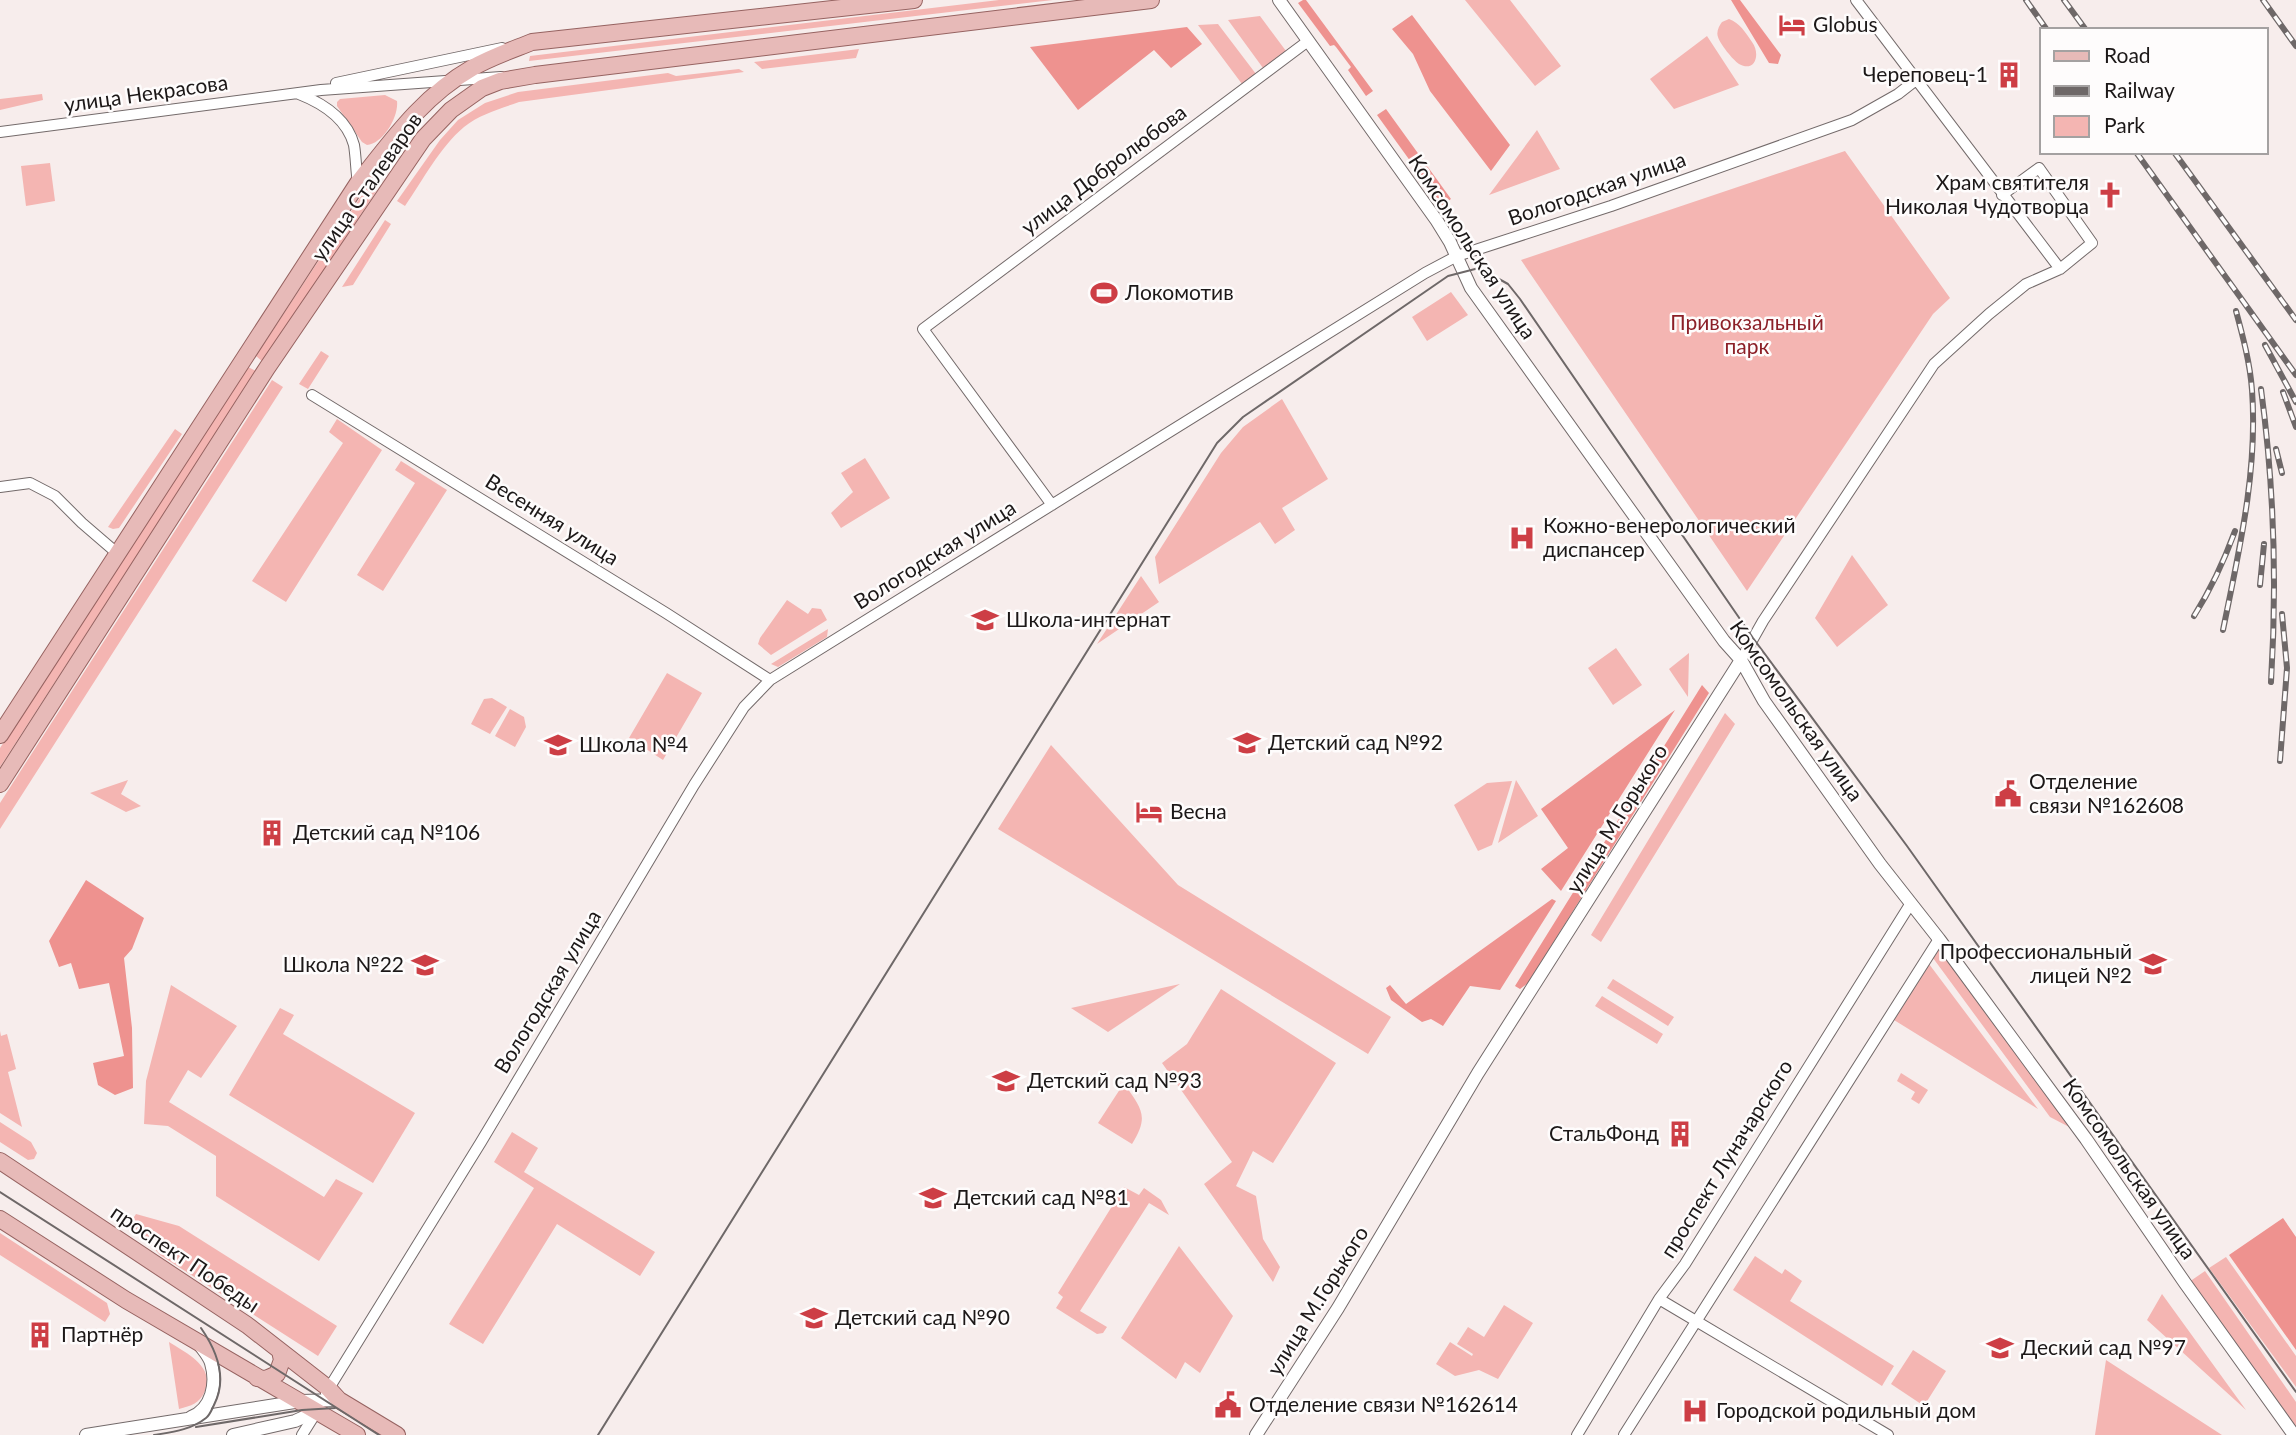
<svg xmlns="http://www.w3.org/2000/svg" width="2296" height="1435" font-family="Lato,sans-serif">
  <rect width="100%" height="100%" fill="#f7edec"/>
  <!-- green -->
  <path fill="#f4b5b2" d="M999 0H1053L529 61 530 56Z
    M1465 0H1510L1561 66 1535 86Z
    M1260 16 1286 51 1263 68 1228 20Z
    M1729 19C1740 23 1745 32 1752 42 1761 54 1755 73 1739 64 1733 60 1720 44 1718 37 1716 32 1719 26 1722 22Z
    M1218 24 1256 74 1242 84 1198 25Z
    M1707 36 1739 85 1674 109 1650 79Z
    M859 49 856 58 762 69 754 62Z
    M739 69 744 72 519 102C500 109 480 114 464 127 440 147 423 180 405 206L397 201 440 140 458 120 485 103 518 92 668 73 676 76Z
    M42 94 43 100 0 110V99Z
    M385 95 397 101C399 117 383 144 367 145L362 142 337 106V102L340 99Z
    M1537 130 1560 169 1489 195Z
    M1845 151 1950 298 1933 314 1747 591 1521 260Z
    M50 163 55 201 26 206 21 166Z
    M369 184 376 187 377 190 263 362 256 356Z
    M385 220 391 224 353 285 342 287Z
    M1451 292 1468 315 1427 341 1412 317Z
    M321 351 329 356 308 389 299 384Z
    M248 367 256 371 0 767V748Z
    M272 380 283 387 0 829V803Z
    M1282 399 1328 479 1282 508 1295 530 1275 544 1260 522 1159 584 1155 557 1221 453 1243 427Z
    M337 419 382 450 286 602 252 581 343 443 329 432Z
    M175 429 182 434 119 528 113 529 108 527Z
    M865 458 890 498 841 528 831 513 853 492 841 473Z
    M401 461 447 490 383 591 357 575 415 483 395 470Z
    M1852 555 1888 605 1837 647 1815 618Z
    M1141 576 1159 602 1097 644Z
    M787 600 808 614 812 608 821 609 827 620 771 655 758 644 760 638Z
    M828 629 827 637 778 667 771 664Z
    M1616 648 1642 685 1613 705 1588 668Z
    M1689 653 1688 697 1669 669Z
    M667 673 702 693 663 760 629 738Z
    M492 698 507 707 490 734 471 724 484 699Z
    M510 709 524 717 526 727 515 747 495 736Z
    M1725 713 1735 724 1601 942 1591 935Z
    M1051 745 1178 885 1391 1017 1368 1054 998 829Z
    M128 780 121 794 141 806 126 812 90 793Z
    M1516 780 1538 816 1498 843Z
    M1512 781 1492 845 1478 851 1454 805 1487 783Z
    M1941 945 2075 1130 2050 1117 1933 958Z
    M1929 964 2038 1109 1894 1020Z
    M1613 979 1674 1017 1668 1026 1607 988Z
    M1180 984 1108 1032 1071 1008Z
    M171 985 237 1026 201 1078 188 1070 169 1102 324 1197 336 1179 363 1193 319 1261 216 1196V1156L168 1126 144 1124 146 1081Z
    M1221 989 1336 1063 1273 1163 1253 1151 1236 1186 1256 1196 1263 1239 1280 1267 1273 1282 1204 1184 1232 1162 1162 1063 1187 1044Z
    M1602 996 1663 1034 1657 1044 1595 1006Z
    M280 1008 294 1015 283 1034 415 1113 373 1183 229 1095Z
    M0 1031 1 1036 7 1034 16 1069 8 1072 22 1127 0 1113Z
    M1901 1073 1928 1090 1919 1104 1911 1099 1915 1092 1897 1081Z
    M1124 1083C1141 1109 1150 1115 1132 1144L1098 1123Z
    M0 1122 31 1142 37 1153 34 1159 28 1160 0 1142Z
    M512 1132 538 1148 524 1172 655 1252 640 1276 557 1224 483 1344 449 1324 534 1188 494 1162Z
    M1124 1187 1139 1195 1144 1188 1161 1200 1169 1215 1149 1203 1080 1311 1107 1327 1103 1333 1097 1334 1056 1308 1063 1297 1058 1293Z
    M136 1214 179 1226 337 1326 318 1356 160 1255 130 1223Z
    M0 1233 107 1303 110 1314 105 1322 0 1255Z
    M1179 1246 1233 1316 1200 1373 1185 1362 1176 1379 1121 1338Z
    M1755 1256 1782 1274 1785 1269 1802 1281 1790 1301 1894 1366 1882 1386 1733 1290Z
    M2226 1257 2296 1356V1387L2209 1268Z
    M2205 1271 2296 1402V1430L2189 1282Z
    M2162 1294 2246 1410 2147 1320Z
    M1504 1305 1533 1323 1498 1379 1479 1370 1455 1376 1436 1364 1450 1342 1472 1356 1473 1354 1457 1344 1468 1327 1484 1337Z
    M169 1342C186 1353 215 1366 205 1391 200 1403 191 1406 179 1409Z
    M1913 1350 1946 1371 1924 1406 1891 1384Z
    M2106 1360 2222 1435H2095Z"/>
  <!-- forest -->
  <path fill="#ee928f" d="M1303 0H1306L1373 91 1366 96 1348 70 1351 67 1336 47 1334 45 1330 46 1298 3Z
    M1731 0H1740L1781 55 1778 64 1769 63Z
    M1412 15 1510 145 1491 171 1430 91 1413 54 1392 29Z
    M1187 27 1202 44 1171 68 1154 50 1078 110 1030 47Z
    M1386 109 1451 199 1442 205 1377 115Z
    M1702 685 1709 693 1528 983 1520 989 1515 986Z
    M1675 710 1561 891 1541 869 1568 848 1541 809Z
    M86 880 144 918 132 949 124 958 132 1028 133 1088 115 1095 98 1085 93 1063 124 1056 109 983 79 989 71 963 59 967 49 941Z
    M1552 899 1556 901 1500 990 1470 986 1443 1026 1431 1019 1422 1022 1391 1000 1386 988 1390 985 1406 1004Z
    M2283 1218 2296 1237V1350L2229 1255Z"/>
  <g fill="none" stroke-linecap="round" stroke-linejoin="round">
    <!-- minor casing -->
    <g stroke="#736a6a" stroke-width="12">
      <path id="minor" d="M1856 0 2060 269
        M336 83 502 48
        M299 94C322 103 347 119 354 145 356 157 356 171 358 183
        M0 132 321 90 501 77
        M312 395 666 613 770 680
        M0 487 30 483 55 496 82 523 118 554
        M1052 505 923 329 1308 41
        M1741 660 1763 621 1934 364 1989 314 2026 284 2060 269 2092 243 2039 168 2002 195
        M1659 1299 1888 1435
        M326 1393 481 1142 694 785 744 707 770 680 1425 273 1457 256 1611 206 1852 120 1898 94 1916 80
        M302 1435 317 1411
        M1577 1435 1659 1299 1685 1264 1911 903
        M1624 1435 1939 939"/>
    </g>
    <!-- tertiary casing -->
    <g stroke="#736a6a" stroke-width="14">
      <path id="tertiary" d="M1279 0 1437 221 1450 242 1471 288 1724 641 1741 660 1764 701 1880 864 1939 939 2086 1139 2185 1283 2294 1435
        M191 1417C212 1409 217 1383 211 1363 209 1356 203 1350 199 1344
        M86 1435 301 1401 339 1400
        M233 1435 295 1421 317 1411
        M1256 1435 1338 1308 1478 1073 1741 660"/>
    </g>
    <!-- primary casing -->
    <g stroke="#966361" stroke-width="18">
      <path id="primary" d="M0 735 358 183C392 140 423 96 472 68 491 57 512 50 532 42L914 0
        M0 784 267 368 423 139 451 110 482 88 500 81 535 75 1151 0
        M0 1161 247 1325 328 1388 339 1400 397 1435
        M0 1219 126 1300 357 1435
        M257 1378 266 1379 277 1374 282 1360 280 1351"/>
    </g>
    <!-- minor -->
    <use href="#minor" stroke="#fff" stroke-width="10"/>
    <!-- tertiary -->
    <use href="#tertiary" stroke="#fff" stroke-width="12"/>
    <!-- primary -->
    <use href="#primary" stroke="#e7bab8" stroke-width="16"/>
    <!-- tram -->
    <path stroke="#6e6868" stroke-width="2" d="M0 1192 379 1435
      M196 1427 302 1410 335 1408
      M154 1435C172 1432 191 1430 206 1418 210 1415 212 1409 214 1405 228 1378 217 1351 201 1328
      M598 1435 1217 443 1243 417 1448 276 1479 268 1508 284 1520 299 1753 638 1907 846 2296 1392"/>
    <!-- rail casing -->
    <g stroke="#6e6868" stroke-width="6">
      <path id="rail" d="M2026 0 2047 30
        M2064 0 2086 30
        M2263 0 2296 46
        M2136 152 2296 375
        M2174 152 2296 320
        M2265 345 2296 402
        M2261 389C2274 485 2277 585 2271 682
        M2283 392 2296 427
        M2276 449 2282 473
        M2260 585 2264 544
        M2194 616C2211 589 2224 561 2235 531
        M2223 630C2239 551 2258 471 2252 390 2250 363 2243 337 2236 311
        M2280 761 2287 668 2282 614"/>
    </g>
    <!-- rail -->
    <use href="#rail" stroke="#fefcfc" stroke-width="3.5" stroke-dasharray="10" stroke-linecap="butt"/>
  </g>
  <!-- icons -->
  <defs>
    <g id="hotel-bare" transform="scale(2.1)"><path d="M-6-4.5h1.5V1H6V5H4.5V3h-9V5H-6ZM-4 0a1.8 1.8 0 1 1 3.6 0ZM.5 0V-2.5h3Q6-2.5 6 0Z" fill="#cd3e45" stroke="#fefcfc" stroke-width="2.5" paint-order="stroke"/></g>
    <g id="building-bare" transform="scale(2.1)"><path d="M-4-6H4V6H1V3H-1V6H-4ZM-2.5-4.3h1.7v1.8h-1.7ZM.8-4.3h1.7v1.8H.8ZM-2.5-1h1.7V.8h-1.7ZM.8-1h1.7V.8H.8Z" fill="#cd3e45" stroke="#fefcfc" stroke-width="2.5" paint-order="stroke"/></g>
    <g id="church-bare" transform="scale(2.1)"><path d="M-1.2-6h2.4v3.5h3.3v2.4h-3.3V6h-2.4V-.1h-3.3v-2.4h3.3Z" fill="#cd3e45" stroke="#fefcfc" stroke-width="2.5" paint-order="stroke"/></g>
    <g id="stadium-bare" transform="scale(2.1)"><path d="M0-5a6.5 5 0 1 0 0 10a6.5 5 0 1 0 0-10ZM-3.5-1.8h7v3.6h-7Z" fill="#cd3e45" stroke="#fefcfc" stroke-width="2.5" paint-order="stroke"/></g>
    <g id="hospital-bare" transform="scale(2.1)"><path d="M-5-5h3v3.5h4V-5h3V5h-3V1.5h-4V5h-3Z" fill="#cd3e45" stroke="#fefcfc" stroke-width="2.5" paint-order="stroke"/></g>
    <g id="school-bare" transform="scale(2.1)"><path d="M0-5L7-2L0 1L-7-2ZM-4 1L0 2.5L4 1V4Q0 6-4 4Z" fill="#cd3e45" stroke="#fefcfc" stroke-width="2.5" paint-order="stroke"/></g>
    <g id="civic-bare" transform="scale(2.1)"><path d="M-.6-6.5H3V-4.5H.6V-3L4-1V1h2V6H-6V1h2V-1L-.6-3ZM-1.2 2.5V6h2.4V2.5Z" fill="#cd3e45" stroke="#fefcfc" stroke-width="2.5" paint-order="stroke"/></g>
    <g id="university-bare" transform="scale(2.1)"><path d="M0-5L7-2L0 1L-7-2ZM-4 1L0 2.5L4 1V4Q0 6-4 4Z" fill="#cd3e45" stroke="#fefcfc" stroke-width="2.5" paint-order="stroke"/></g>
  </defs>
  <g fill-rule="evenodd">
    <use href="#hotel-bare" x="1792" y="25"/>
    <use href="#building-bare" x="2009" y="75"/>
    <use href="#church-bare" x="2110" y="195"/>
    <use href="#stadium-bare" x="1104" y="293"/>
    <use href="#hospital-bare" x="1522" y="538"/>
    <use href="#school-bare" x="985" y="620"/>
    <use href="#school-bare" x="1247" y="743"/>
    <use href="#school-bare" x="558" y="745"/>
    <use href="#civic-bare" x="2008" y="794"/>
    <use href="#hotel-bare" x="1149" y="812"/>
    <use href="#building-bare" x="272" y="833"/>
    <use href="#university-bare" x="2153" y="964"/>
    <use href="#school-bare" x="425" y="965"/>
    <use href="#school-bare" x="1006" y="1081"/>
    <use href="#building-bare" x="1680" y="1134"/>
    <use href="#school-bare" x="933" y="1198"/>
    <use href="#school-bare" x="814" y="1318"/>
    <use href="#building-bare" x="40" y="1335"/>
    <use href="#school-bare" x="2000" y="1348"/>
    <use href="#civic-bare" x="1228" y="1405"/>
    <use href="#hospital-bare" x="1695" y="1411"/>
  </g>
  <g text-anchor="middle" stroke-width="5" stroke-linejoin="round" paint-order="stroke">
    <!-- poi labels -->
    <g font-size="21" fill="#1c1818" stroke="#fefcfc" text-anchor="start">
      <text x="1813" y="32">Globus</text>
      <text x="1988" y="82" text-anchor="end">Череповец-1</text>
      <text x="2089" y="190" text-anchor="end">Храм святителя<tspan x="2089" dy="24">Николая Чудотворца</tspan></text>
      <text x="1125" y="300">Локомотив</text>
      <text x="1543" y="533">Кожно-венерологический<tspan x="1543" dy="24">диспансер</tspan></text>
      <text x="1006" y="627">Школа-интернат</text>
      <text x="1268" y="750">Детский сад №92</text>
      <text x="579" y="752">Школа №4</text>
      <text x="2029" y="789">Отделение<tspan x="2029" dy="24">связи №162608</tspan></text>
      <text x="1170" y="819">Весна</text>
      <text x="293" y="840">Детский сад №106</text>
      <text x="2132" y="959" text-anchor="end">Профессиональный<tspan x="2132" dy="24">лицей №2</tspan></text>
      <text x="404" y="972" text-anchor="end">Школа №22</text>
      <text x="1027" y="1088">Детский сад №93</text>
      <text x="1659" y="1141" text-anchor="end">СтальФонд</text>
      <text x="954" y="1205">Детский сад №81</text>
      <text x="835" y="1325">Детский сад №90</text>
      <text x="61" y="1342">Партнёр</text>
      <text x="2021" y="1355">Деский сад №97</text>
      <text x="1249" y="1412">Отделение связи №162614</text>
      <text x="1716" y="1418">Городской родильный дом</text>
    </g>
    <!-- street labels -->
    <g font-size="21" fill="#1c1818" stroke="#fefcfc">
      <text transform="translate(146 94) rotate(-8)" y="7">улица Некрасова</text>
      <text transform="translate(1104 170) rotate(-37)" y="7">улица Добролюбова</text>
      <text transform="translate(367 187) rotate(-55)" y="7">улица Сталеваров</text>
      <text transform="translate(1597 189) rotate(-19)" y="7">Вологодская улица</text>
      <text transform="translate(1472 247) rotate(57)" y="7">Комсомольская улица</text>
      <text transform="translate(552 520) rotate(32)" y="7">Весенняя улица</text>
      <text transform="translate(935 555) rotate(-32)" y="7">Вологодская улица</text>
      <text transform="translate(1796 711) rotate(55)" y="7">Комсомольская улица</text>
      <text transform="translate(1617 819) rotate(-58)" y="7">улица М.Горького</text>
      <text transform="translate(548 992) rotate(-59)" y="7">Вологодская улица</text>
      <text transform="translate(1727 1159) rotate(-58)" y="7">проспект Луначарского</text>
      <text transform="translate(2129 1169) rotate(55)" y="7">Комсомольская улица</text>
      <text transform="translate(185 1259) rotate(34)" y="7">проспект Победы</text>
      <text transform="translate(1318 1301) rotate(-58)" y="7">улица М.Горького</text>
    </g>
    <!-- park labels -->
    <g font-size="21" fill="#8c2028" stroke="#fefcfc">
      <text x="1747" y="330">Привокзальный<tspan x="1747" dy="24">парк</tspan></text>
    </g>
  </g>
  <!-- legend -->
  <rect x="2040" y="28" width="228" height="126" fill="#fefcfc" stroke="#a4a1a1" stroke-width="2"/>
  <rect x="2054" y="51" width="35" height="10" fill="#e7bab8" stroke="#a4a1a1" stroke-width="2"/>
  <text x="2104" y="63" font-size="21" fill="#1c1818">Road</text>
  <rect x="2054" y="86" width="35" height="10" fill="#6e6868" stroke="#a4a1a1" stroke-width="2"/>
  <text x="2104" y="98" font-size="21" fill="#1c1818">Railway</text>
  <rect x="2054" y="116" width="35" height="21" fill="#f4b5b2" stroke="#a4a1a1" stroke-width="2"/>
  <text x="2104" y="133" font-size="21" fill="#1c1818">Park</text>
</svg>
